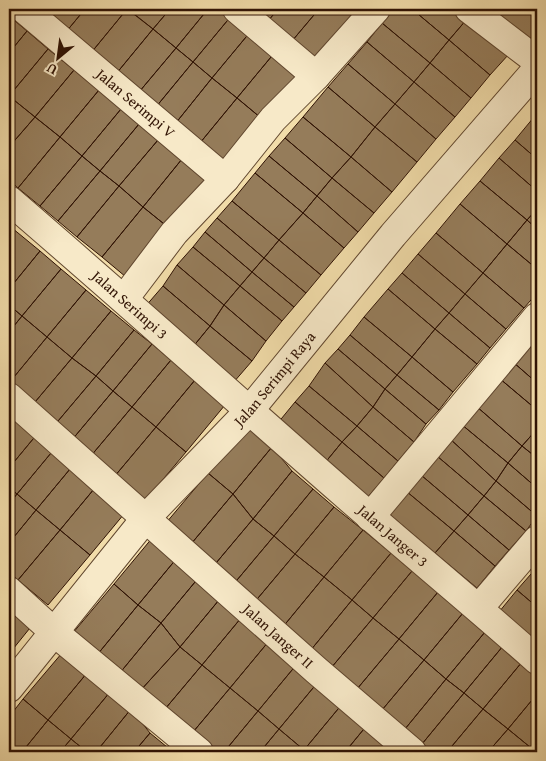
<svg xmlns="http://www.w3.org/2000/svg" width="546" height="761" font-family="'Gentium Book Plus',serif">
  <rect width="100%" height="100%" fill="#f2ddaa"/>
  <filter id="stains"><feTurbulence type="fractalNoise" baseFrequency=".004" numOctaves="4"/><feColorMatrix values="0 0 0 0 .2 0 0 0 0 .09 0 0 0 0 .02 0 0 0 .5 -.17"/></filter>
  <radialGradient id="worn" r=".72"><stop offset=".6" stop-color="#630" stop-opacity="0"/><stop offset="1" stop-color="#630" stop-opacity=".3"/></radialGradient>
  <!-- building -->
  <path fill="#957c5a" stroke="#301304" d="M49 9H85L61 38 40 20Z
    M85 9H127L86 59 61 38Z
    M127 9 153 29 111 80 86 59Z
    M128 9H170L153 29Z
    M170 9H208L176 48 153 29Z
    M208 9H225L232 15 193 62 176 48Z
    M253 9H278L268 21Z
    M278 9H319L292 41 268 21Z
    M319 9H356L364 16 322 66 292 41Z
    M394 9H412L449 40 430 63 382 23Z
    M412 9H455L467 19 449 40Z
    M483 9H537V37L532 45Z
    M232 15 251 31 212 78 193 62Z
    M9 16 27 31 9 53Z
    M467 19 509 54 490 75 449 40Z
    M382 23 430 63 414 82 367 42Z
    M153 29 176 48 134 98 111 80Z
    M27 31 48 49 9 96V53Z
    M251 31 276 51 237 98 212 78Z
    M449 40 490 75 471 98 430 63Z
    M367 42 414 82 395 104 348 64Z
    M176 48 193 62 151 113 134 98Z
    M48 49 74 70 35 117 9 96Z
    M276 51 306 76 267 123 237 98Z
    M193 62 212 78 171 129 151 113Z
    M430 63 471 98 455 117 414 82Z
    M348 64 395 104 375 127 328 87Z
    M74 70 99 90 60 137 35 117Z
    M212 78 237 98 195 149 171 129Z
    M414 82 455 117 436 139 395 104Z
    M328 87 375 127 351 157 303 117Z
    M99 90 121 109 82 156 60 137Z
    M9 96 35 117 9 147Z
    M237 98 267 123 225 174 195 149Z
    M395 104 436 139 417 162 375 127Z
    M121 109 139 124 100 171 82 156Z
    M35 117 60 137 18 188 9 180V147Z
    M303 117 351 157 332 178 285 138Z
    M534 117 537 120V159L515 140Z
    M139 124 158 140 119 186 100 171Z
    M375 127 417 162 392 192 351 157Z
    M60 137 82 156 40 206 18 188Z
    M285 138 332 178 317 196 269 156Z
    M158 140 182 159 143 207 119 186Z
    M515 140 537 159V191L499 158Z
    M82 156 100 171 58 221 40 206Z
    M269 156 317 196 303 213 255 173Z
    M351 157 392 192 374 213 332 178Z
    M499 158 537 191V209L527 220 480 181Z
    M182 159 213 185 174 232 143 207Z
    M100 171 119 186 77 237 58 221Z
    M255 173 303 213 279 240 232 201Z
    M332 178 374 213 358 232 317 196Z
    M480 181 527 220 507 244 460 204Z
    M119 186 143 207 102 257 77 237Z
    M317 196 358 232 344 248 303 213Z
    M232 201 279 240 264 258 217 218Z
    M460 204 507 244 483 273 436 233Z
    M143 207 174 232 132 282 102 257Z
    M537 209V229L527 220Z
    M303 213 344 248 321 275 279 240Z
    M217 218 264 258 252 272 205 232Z
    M527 220 537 229V269L507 244Z
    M12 228 40 251 9 289V232Z
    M205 232 252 272 240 286 193 247Z
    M436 233 483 273 465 294 418 254Z
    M279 240 321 275 306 293 264 258Z
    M507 244 537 269V293L524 308 483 273Z
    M193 247 240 286 224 305 177 265Z
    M40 251 61 269 22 316 9 305V289Z
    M418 254 465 294 449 313 402 273Z
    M264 258 306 293 294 307 252 272Z
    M177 265 224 305 210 326 163 286Z
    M61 269 86 290 47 337 22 316Z
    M252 272 294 307 282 321 240 286Z
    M402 273 449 313 435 329 388 289Z
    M483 273 524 308 506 329 465 294Z
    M163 286 210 326 192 348 144 308Z
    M240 286 282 321 266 341 224 305Z
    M388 289 435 329 412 357 364 317Z
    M86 290 111 311 72 358 47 337Z
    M465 294 506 329 490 348 449 313Z
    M9 305 22 316 9 332Z
    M224 305 266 341 252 361 210 326Z
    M111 311 134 330 96 376 72 358Z
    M449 313 490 348 477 364 435 329Z
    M22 316 47 337 9 383V332Z
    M364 317 412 357 397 375 350 335Z
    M210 326 252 361 233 383 192 348Z
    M435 329 477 364 453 392 412 357Z
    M134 330 152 344 113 391 96 376Z
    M350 335 397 375 385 389 338 349Z
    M47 337 72 358 30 408 9 390V383Z
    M529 343 537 351V383L513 362Z
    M152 344 171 360 132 407 113 391Z
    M338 349 385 389 373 407 325 363Z
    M412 357 453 392 439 410 397 375Z
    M72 358 96 376 53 427 30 408Z
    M171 360 195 380 156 427 132 407Z
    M513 362 537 383V410L499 378Z
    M325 363 373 407 357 426 309 386Z
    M397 375 439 410 426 424 385 389Z
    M96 376 113 391 71 441 53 427Z
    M499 378 537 410V429L522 446 476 406Z
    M195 380 225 405 186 452 156 427Z
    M309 386 357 426 342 442 295 402Z
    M385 389 426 424 414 442 373 407Z
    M113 391 132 407 90 457 71 441Z
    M295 402 342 442 324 464 277 424Z
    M476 406 522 446 508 463 461 424Z
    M132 407 156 427 114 477 90 457Z
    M373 407 414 442 398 461 357 426Z
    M15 414 38 433 9 468V422Z
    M461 424 508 463 496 481 449 438Z
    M247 426 272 447 233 494 208 473Z
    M357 426 398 461 384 478 342 442Z
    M156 427 186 452 144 502 114 477Z
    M537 429V458L522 446Z
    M38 433 56 447 17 494 9 487V468Z
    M449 438 496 481 484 496 437 456Z
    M342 442 384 478 366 499 324 464Z
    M522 446 537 458V488L508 463Z
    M56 447 75 463 36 510 17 494Z
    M272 447 292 471 253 519 233 494Z
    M437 456 484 496 468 515 421 475Z
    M75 463 99 483 60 530 36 510Z
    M508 463 537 488V516L496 481Z
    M292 471 313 489 274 536 253 519Z
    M208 473 233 494 191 544 166 523Z
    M421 475 468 515 454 531 406 491Z
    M496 481 537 516 526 531 484 496Z
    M99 483 129 508 90 555 60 530Z
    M9 487 17 494 9 504Z
    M313 489 334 507 295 554 274 536Z
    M406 491 454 531 435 553 388 513Z
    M17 494 36 510 9 543V504Z
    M233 494 253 519 211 569 191 544Z
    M484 496 526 531 509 550 468 515Z
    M334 507 363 530 324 577 295 554Z
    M36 510 60 530 18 580 9 572V543Z
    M468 515 509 550 495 566 454 531Z
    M253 519 274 536 232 586 211 569Z
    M60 530 90 555 48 605 18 580Z
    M363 530 391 553 352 600 324 577Z
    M454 531 495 566 477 588 435 553Z
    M274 536 295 554 253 604 232 586Z
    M153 537 177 558 138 605 114 584Z
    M391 553 412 571 373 618 352 600Z
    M295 554 324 577 282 628 253 604Z
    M177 558 200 576 161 623 138 605Z
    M412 571 438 592 399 639 373 618Z
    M531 574 537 579V607L517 590Z
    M200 576 219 600 180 647 161 623Z
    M324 577 352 600 310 651 282 628Z
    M114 584 138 605 97 655 72 634Z
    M517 590 537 607V644L499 612Z
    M438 592 463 613 424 660 399 639Z
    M9 594 38 618 9 654Z
    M219 600 241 618 202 665 180 647Z
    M352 600 373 618 331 668 310 651Z
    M138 605 161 623 119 674 97 655Z
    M463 613 485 632 446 679 424 660Z
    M241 618 269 641 230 688 202 665Z
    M373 618 399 639 357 689 331 668Z
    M161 623 180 647 140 691 119 674Z
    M485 632 503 646 464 693 446 679Z
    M399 639 424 660 382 710 357 689Z
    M269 641 297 664 258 711 230 688Z
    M503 646 522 662 483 709 464 693Z
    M180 647 202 665 160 715 140 691Z
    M62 653 87 673 48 720 23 699Z
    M424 660 446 679 405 729 382 710Z
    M522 662 537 674V694L508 729 483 709Z
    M297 664 318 682 279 729 258 711Z
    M202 665 230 688 188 738 160 715Z
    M87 673 110 692 71 739 48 720Z
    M446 679 464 693 422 744 405 729Z
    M318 682 343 703 304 750 279 729Z
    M230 688 258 711 224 752H205L188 738Z
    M110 692 131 709 96 752H87L71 739Z
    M464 693 483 709 447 752H433L422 744Z
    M537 694V752H536L508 729Z
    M23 699 48 720 22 752H9V717Z
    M343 703 368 724 345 752H308L304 750Z
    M131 709 150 733 134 752H96Z
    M483 709 508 729 488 752H447Z
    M258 711 279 729 260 752H224Z
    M48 720 71 739 60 752H22Z
    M368 724 392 742 383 752H345Z
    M279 729 304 750 302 752H260Z
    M508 729 536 752H488Z
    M150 733 173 752H134Z
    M71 739 87 752H60Z"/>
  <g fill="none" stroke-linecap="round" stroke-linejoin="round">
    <!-- minor casing -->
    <g stroke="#60462e" stroke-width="30">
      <g id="minor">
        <path id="s1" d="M24 9 225 179"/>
        <path d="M237 9 316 76"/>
        <path d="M469 9 537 61"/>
        <path id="s2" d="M9 200C121 296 231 395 342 492 407 549 473 603 537 660"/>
        <path d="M124 299 174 233 225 179 273 119 316 76 376 9"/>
        <path id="s3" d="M9 397 316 670 412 752"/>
        <path d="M370 517 537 317"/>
        <path d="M9 591 55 633 199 752"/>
        <path d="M479 608 537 540"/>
        <path id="s4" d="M9 688 145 519 249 411 393 235 537 69"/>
      </g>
    </g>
    <!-- minor -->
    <use href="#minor" stroke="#f7e9c8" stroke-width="28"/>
  </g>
  <g text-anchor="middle" stroke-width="4" stroke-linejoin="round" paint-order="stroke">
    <!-- street labels -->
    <g font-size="15" fill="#301304" stroke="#f7e9c8">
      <text dy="5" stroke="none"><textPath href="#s1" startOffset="146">Jalan Serimpi V</textPath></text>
      <text dy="5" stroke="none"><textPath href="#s2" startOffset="160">Jalan Serimpi 3</textPath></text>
      <text dy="5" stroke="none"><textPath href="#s4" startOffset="408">Jalan Serimpi Raya</textPath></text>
      <text dy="5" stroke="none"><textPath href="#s2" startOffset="510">Jalan Janger 3</textPath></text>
      <text dy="5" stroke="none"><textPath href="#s3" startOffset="360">Jalan Janger II</textPath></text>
    </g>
  </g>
  <!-- margin -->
  <rect width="546" height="761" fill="none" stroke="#f2ddaa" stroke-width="30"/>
  <rect x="10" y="10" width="526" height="741" fill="none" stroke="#301304" stroke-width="2.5"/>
  <rect x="15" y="15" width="516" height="731" fill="none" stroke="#301304"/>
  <!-- north arrow -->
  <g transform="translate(58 58) rotate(209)" stroke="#f7e9c8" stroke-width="4" paint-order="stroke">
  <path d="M0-4L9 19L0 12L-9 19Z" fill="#301304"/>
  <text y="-8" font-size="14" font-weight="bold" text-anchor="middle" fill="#301304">U</text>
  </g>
  <rect width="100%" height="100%" filter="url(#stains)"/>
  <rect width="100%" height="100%" fill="url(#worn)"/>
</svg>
